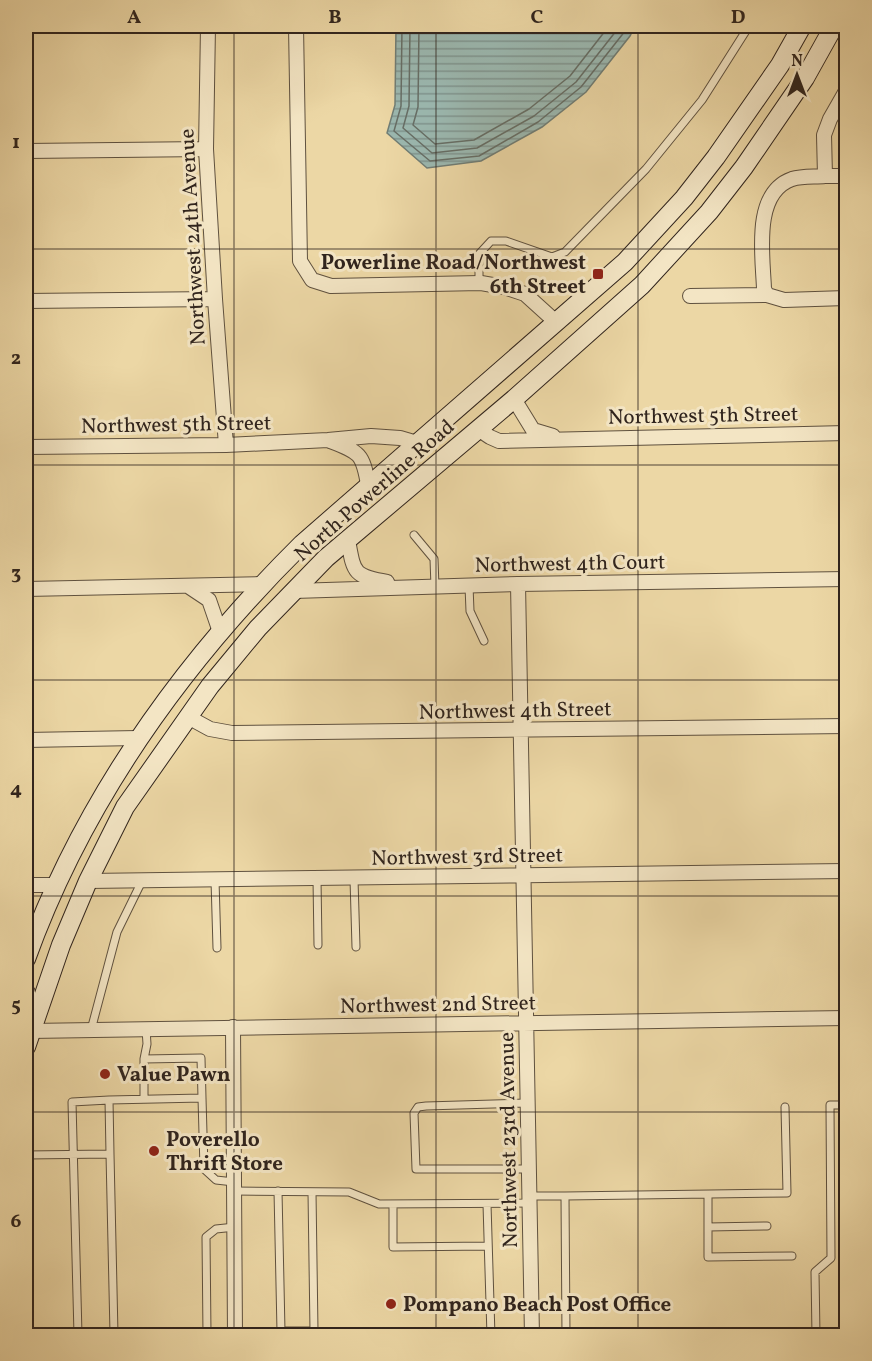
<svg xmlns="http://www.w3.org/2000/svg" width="872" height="1361" font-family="Vollkorn,serif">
  <defs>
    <pattern id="water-rules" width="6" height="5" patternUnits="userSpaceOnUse" patternTransform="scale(1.5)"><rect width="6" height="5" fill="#9bb8b0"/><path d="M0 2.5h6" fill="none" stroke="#7f958f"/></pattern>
  </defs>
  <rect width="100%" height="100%" fill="#ecd7a5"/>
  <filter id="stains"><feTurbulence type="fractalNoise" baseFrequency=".00333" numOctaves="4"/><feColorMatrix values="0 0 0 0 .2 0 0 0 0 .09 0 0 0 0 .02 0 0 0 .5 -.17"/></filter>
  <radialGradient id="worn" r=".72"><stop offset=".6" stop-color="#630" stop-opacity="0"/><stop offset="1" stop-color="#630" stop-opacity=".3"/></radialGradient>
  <!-- water -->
  <path fill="url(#water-rules)" stroke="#707d75" stroke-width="1.5" d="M396 26H635L630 36 586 92 542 127 481 161 427 168 387 133 395 105Z"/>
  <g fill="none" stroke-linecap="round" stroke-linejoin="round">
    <!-- shore -->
    <path stroke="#666e66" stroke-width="1.5" d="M402 26 401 106 394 131 430 161 479 156 538 122 581 87 629 26
      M410 26 409 106 403 128 432 153 477 148 534 116 576 82 620 26
      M419 26 418 107 413 125 435 144 474 140 529 109 570 76 609 26"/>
    <!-- service casing -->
    <g stroke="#5f513f" stroke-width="9">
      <path id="service" d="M479 283V254L491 241H506L552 257 565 252 646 169 702 100 749 26
        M414 535 434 559 435 587
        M469 586 470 611 484 641
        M317 879 318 945
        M354 879 356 947
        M215 880 217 948
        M91 1030 117 932 142 881
        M144 1059 147 1044 146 1029
        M202 1098 204 1169 216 1180 234 1182
        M109 1100 202 1098 201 1058 144 1059V1099
        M528 1103 426 1106 418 1107 414 1113 416 1169H529
        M26 1155 110 1154 109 1100 72 1102 78 1335H26
        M234 1191 349 1192 379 1204 530 1203
        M278 1191 281 1331H314L312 1192
        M708 1195V1257L792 1256
        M530 1196H565
        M393 1204V1247L488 1246
        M487 1204 491 1336
        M708 1227 767 1226
        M114 1334H235
        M207 1334 206 1237 216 1229 235 1227
        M78 1335 114 1334 110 1154
        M566 1336 565 1196 787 1193 785 1107
        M816 1336 815 1272 831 1258 830 1105H846"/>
    </g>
    <!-- minor casing -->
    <g stroke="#5f513f" stroke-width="16">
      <path id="minor" d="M208 26 206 149 215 299 226 445
        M296 26 300 261 312 280 331 286 481 283 504 287 525 294 557 323
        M846 91 830 119 824 135 825 176C814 177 802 176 792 179 752 193 763 257 764 289L767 295 784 300 846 298
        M26 151 206 149
        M825 176H846
        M690 296 767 295
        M26 301 215 299
        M514 399 533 430 553 436
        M478 429 490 437 499 441 846 433
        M330 441C359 452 363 453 368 485
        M26 447 226 445 328 440 371 436 400 438 417 443
        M348 540C354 573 353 576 387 582
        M518 584 532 1336
        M188 586 209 600 220 632
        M26 589 262 584
        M294 591 518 584 846 579
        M188 717 210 729 232 733 846 726
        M26 740 138 738
        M88 881 846 871
        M26 885H56
        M233 1027 235 1336
        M30 1031 846 1018"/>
    </g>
    <!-- secondary casing -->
    <g stroke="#30241d" stroke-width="20">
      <path id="secondary" d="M26 959C83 801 183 662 302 544L625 262 684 198 716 157 780 65 802 26
        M26 993 29 1026
        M26 1047 61 945 88 881 125 807 210 686 258 628 326 558 514 399 642 285 709 212 744 167 805 78 834 26"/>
    </g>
    <!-- service -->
    <use href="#service" stroke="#f3e5c4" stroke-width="7"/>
    <!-- minor -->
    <use href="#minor" stroke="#f3e5c4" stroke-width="14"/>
    <!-- secondary -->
    <use href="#secondary" stroke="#f3e5c4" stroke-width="18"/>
  </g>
  <!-- grid -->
  <path fill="none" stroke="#30241d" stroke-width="1.5" stroke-opacity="0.55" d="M234 26V1336M436 26V1336M638 26V1336M26 249H846M26 465H846M26 680H846M26 896H846M26 1112H846"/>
  <!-- markers -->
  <g fill="#8f2418" stroke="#f3e5c4" stroke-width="2">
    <rect x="592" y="268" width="12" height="12" rx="3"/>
    <circle cx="105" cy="1074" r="6"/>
    <circle cx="154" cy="1151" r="6"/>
    <circle cx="391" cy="1304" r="6"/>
  </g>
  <g text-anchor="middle" stroke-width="6" stroke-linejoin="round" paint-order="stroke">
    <!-- street labels -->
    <g font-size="21" fill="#30241d" stroke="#f3e5c4">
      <text transform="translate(192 237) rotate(-93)" y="7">Northwest 24th Avenue</text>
      <text transform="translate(703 415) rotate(-1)" y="7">Northwest 5th Street</text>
      <text transform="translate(176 424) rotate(-1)" y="7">Northwest 5th Street</text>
      <text transform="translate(374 490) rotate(-41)" y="7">North Powerline Road</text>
      <text transform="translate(570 563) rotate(-1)" y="7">Northwest 4th Court</text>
      <text transform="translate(515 710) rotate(-1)" y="7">Northwest 4th Street</text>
      <text transform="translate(467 856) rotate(-1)" y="7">Northwest 3rd Street</text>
      <text transform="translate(438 1004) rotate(-1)" y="7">Northwest 2nd Street</text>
      <text transform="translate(508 1140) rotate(-91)" y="7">Northwest 23rd Avenue</text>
    </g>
    <!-- poi labels -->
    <g font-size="21" font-weight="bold" fill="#30241d" stroke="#f3e5c4" text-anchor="start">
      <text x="586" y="269" text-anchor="end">Powerline Road/Northwest<tspan x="586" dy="24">6th Street</tspan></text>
      <text x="117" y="1081">Value Pawn</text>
      <text x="166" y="1146">Poverello<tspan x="166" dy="24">Thrift Store</tspan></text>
      <text x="403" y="1311">Pompano Beach Post Office</text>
    </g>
  </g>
  <!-- margin -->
  <rect width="872" height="1361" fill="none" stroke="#ecd7a5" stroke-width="66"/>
  <!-- north arrow -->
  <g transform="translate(797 75)" stroke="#f3e5c4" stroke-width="4.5" paint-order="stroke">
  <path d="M0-4.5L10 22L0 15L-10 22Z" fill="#30241d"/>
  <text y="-9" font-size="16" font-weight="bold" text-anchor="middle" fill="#30241d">N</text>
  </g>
  <rect x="33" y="33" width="806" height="1295" fill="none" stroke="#30241d" stroke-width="2"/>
  <g font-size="20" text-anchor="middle" font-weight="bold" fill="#30241d">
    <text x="134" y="23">A</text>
    <text x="335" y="23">B</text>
    <text x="537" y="23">C</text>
    <text x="738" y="23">D</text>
    <text x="16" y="148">1</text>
    <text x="16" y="364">2</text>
    <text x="16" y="579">3</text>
    <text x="16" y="795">4</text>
    <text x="16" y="1011">5</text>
    <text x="16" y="1227">6</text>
  </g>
  <rect width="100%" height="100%" filter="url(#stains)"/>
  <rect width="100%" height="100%" fill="url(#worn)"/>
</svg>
